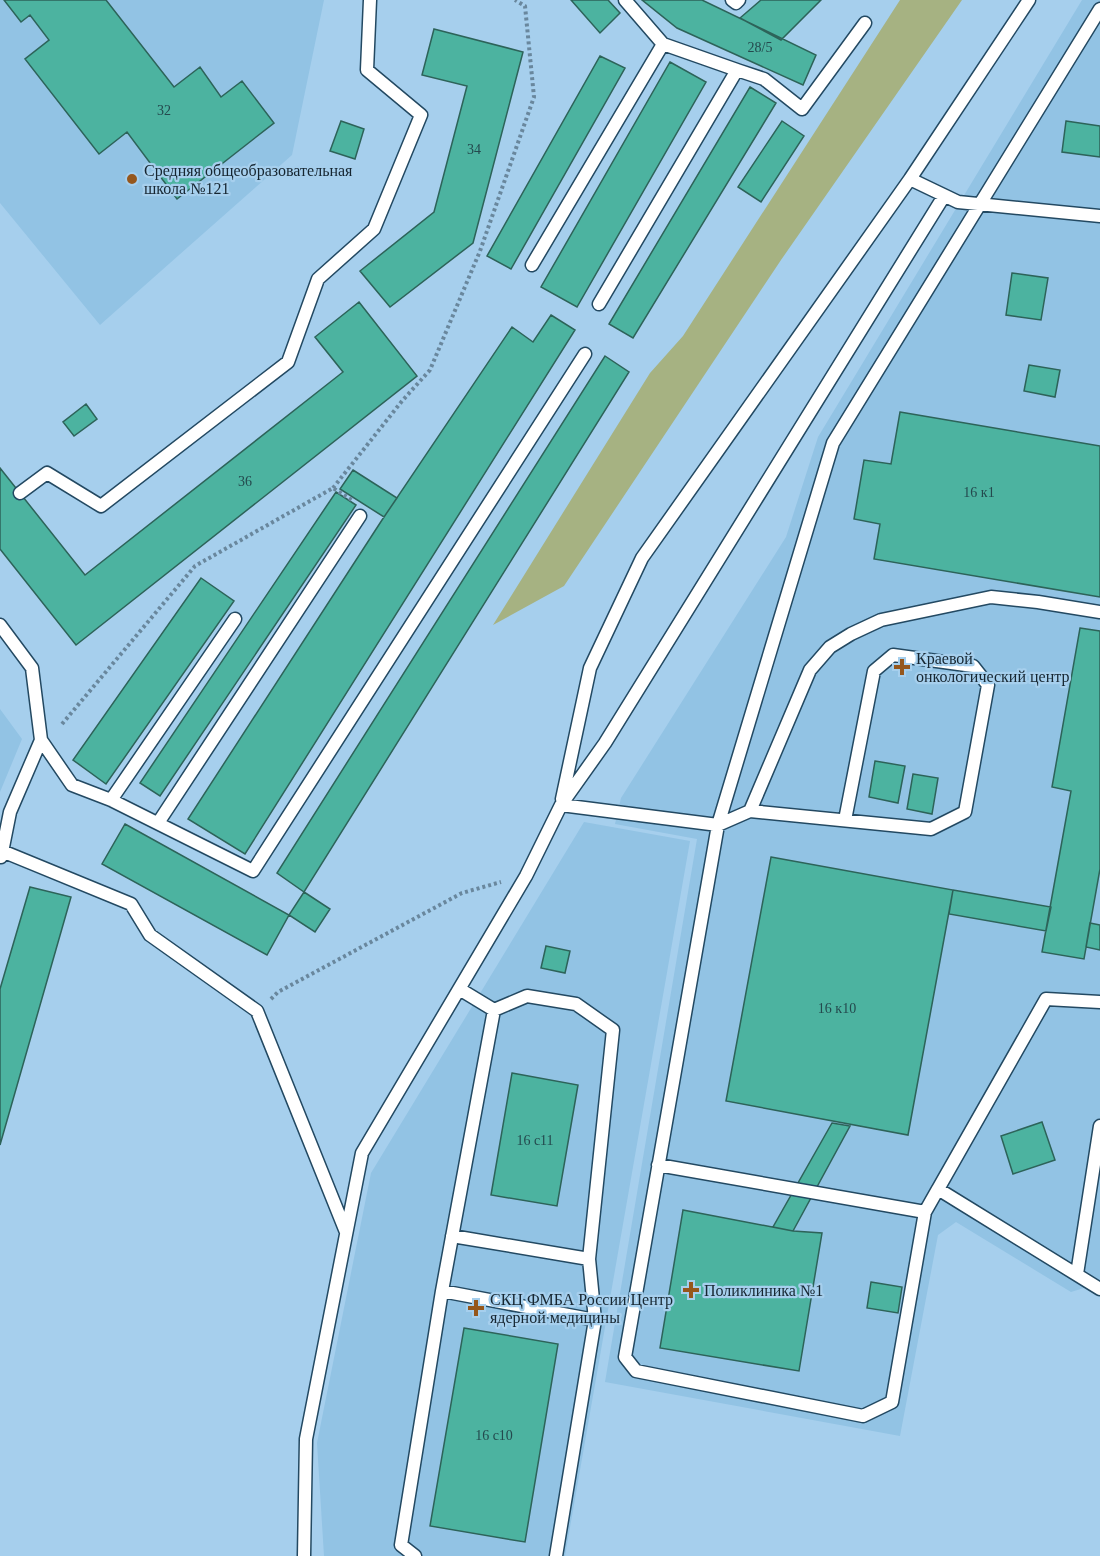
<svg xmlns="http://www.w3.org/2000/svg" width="1100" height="1556" font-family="Georgia,serif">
  <rect width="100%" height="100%" fill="#a6cfed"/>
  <!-- built -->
  <path fill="#92c3e4" d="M0 0H324L292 155 100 325 0 203Z
    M1082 0H1100V1283L1071 1292 956 1222 938 1235 900 1436 605 1382 697 839 615 824 621 798 786 537 818 437Z
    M0 709 22 739 0 792Z
    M584 822 690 841 565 1556H324L317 1443 371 1173Z"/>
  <!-- green -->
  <path fill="#a6b282" d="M900 0H962L781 260 564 586 493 625 650 373 683 336Z"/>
  <!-- building -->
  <path fill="#4cb3a0" stroke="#2d6359" stroke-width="1.5" d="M4 0H106L174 87 200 67 221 97 242 81 274 123 177 199 127 132 99 154 25 59 49 40 30 15 21 22Z
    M571 0H608L620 13 600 33Z
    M642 0H702L816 55 803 85 677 28Z
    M761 0H821L781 40 740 18Z
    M434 29 523 52 473 243 390 307 360 271 434 212 467 86 422 75Z
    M600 56 625 68 511 269 487 256Z
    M670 62 706 82 577 307 541 287Z
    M750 87 776 103 633 338 609 324Z
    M341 121 364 129 355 159 330 151Z
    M782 121 804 136 761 202 738 187Z
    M1066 121 1100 126V157L1062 152Z
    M1012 273 1048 278 1041 320 1006 315Z
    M359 302 417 376 76 645 0 549V468L85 575 343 372 315 337Z
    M551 315 575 330 245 854 188 819 382 520 512 327 533 342Z
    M605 356 629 372 304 892 277 873Z
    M1029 365 1060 370 1055 397 1024 391Z
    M86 404 97 419 74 436 63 422Z
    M900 412 1100 446V597L874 559 880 524 854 519 864 460 891 464Z
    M353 470 397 498 384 517 340 489Z
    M336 492 356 505 160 796 140 783Z
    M201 578 234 601 106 784 73 760Z
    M1080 628 1100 631V869L1084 959 1042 952 1071 791 1052 787Z
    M875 761 905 766 898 803 869 797Z
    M913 774 938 778 932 814 907 809Z
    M125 824 289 915 267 955 102 864Z
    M771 857 953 890 908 1135 726 1101Z
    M30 887 71 897 0 1145V989Z
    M953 890 1051 907 1046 931 949 914Z
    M304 892 330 909 315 932 289 915Z
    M1090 923 1100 925V950L1086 947Z
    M546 946 570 951 565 973 541 968Z
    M512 1073 578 1085 557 1206 491 1195Z
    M1042 1122 1055 1160 1013 1174 1001 1136Z
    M832 1123 850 1126 793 1231 773 1227Z
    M683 1210 793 1231 822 1233 799 1371 660 1348Z
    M871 1282 902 1287 898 1313 867 1308Z
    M464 1328 558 1344 525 1542 430 1526Z"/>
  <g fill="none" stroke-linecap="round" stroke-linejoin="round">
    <!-- lane casing -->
    <g stroke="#234962" stroke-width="15">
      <path id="lane" d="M732 0 736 3 739 0
        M1100 9 833 443 718 825 625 1357 636 1371 863 1416 892 1402 925 1212 1046 999 1100 1002
        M737 70 764 79 802 109 865 23
        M910 179 958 202 1100 216
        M532 265 663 44 625 0
        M599 304 737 70 663 44
        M20 493 47 473 101 506 288 362 318 279 374 229 421 115 367 70 370 0
        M0 625 32 668 41 740 10 812 1 857
        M41 740 72 785 111 800 253 871 585 354
        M562 799 590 668 642 558 910 179 1029 0
        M111 800 235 619
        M561 805 718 825 750 811 931 829 965 812 988 685 973 666 893 655 874 671 845 820
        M750 811 810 670 830 647 851 634 881 620 991 597 1038 602 1100 612
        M158 823 360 516
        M2 851 131 904 150 935 257 1011 346 1232
        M461 990 494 1010 527 996 576 1004 613 1030 589 1259 595 1320 556 1556
        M658 1165 925 1212 938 1189 1100 1289
        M452 1236 589 1259
        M1077 1274 1100 1126
        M442 1291 595 1320
        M304 1556 306 1439 362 1153 526 876 561 805 605 743 944 196
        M415 1556 401 1545 442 1291 494 1010"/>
    </g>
    <!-- path -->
    <path stroke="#69879d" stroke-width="4" stroke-dasharray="3 3" stroke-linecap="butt" d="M333 488 402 401 430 370 480 251 534 97 525 6 515 0
      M62 724 195 566 333 488 352 500
      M271 999 278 992 462 893 501 882"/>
    <!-- lane -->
    <use href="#lane" stroke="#fff" stroke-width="12"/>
  </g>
  <!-- markers -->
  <g fill="#95571c" stroke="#a6cfed" stroke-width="2">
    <circle cx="132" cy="179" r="6"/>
    <path d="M899 658h6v6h6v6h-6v6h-6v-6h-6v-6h6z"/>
    <path d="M688 1281h6v6h6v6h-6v6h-6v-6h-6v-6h6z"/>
    <path d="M473 1299h6v6h6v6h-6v6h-6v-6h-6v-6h6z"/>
  </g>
  <g text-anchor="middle" stroke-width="4.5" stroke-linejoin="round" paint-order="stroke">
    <!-- number labels -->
    <g font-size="14" fill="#24494d">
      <text x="760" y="52">28/5</text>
      <text x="164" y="115">32</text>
      <text x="474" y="154">34</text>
      <text x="245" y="486">36</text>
      <text x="979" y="497">16 к1</text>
      <text x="837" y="1013">16 к10</text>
      <text x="535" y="1145">16 с11</text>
      <text x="494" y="1440">16 с10</text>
    </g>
    <!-- poi labels -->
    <g font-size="16" fill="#162631" stroke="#a6cfed" text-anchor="start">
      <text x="144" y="176">Средняя общеобразовательная<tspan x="144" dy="18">школа №121</tspan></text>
      <text x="916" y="664">Краевой<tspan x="916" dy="18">онкологический центр</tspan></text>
      <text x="704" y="1296">Поликлиника №1</text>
      <text x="490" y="1305">СКЦ ФМБА России Центр<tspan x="490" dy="18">ядерной медицины</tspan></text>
    </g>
  </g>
</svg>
